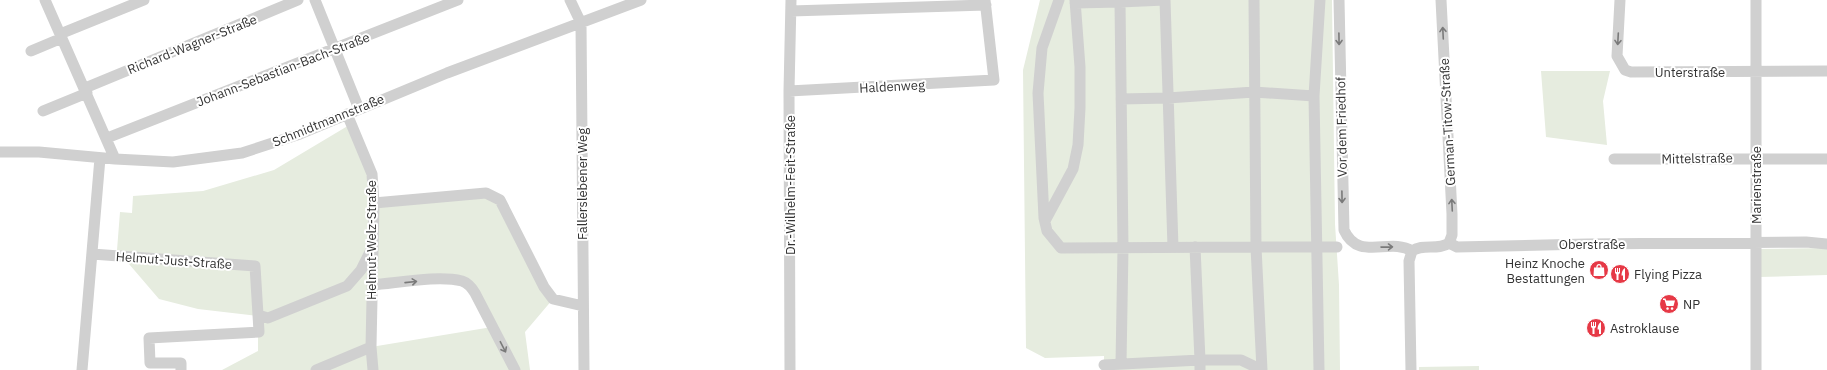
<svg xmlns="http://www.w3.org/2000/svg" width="1827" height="370" font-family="'IBM Plex Sans',sans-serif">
  <rect width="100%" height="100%" fill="#fff"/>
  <!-- green -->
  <path fill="#e6ecdf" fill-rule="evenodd" d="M1040 0H1332L1335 224 1339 285 1340 370H1104V356L1045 358 1026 348 1023 70Z
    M1541 71H1610L1603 101 1607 145 1546 137Z
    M351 124 372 174 374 203 486 193 500 200 553 299 525 332 530 370H222L258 351V316L198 309 159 299 117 250 120 212 132 213 133 196 203 191 274 170ZM429 280 470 285 492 327 371 347 373 285Z
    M1827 248V275L1759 277 1758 249Z
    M1479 366V370H1419V367Z"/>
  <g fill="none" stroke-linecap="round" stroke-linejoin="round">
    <!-- minor -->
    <path stroke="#d0d0d0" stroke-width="11" d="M45 0 115 159
      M315 0 359 109
      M570 0 581 23 584 370
      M1059 0 1042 48 1038 93 1044 218 1047 231 1061 248 1256 247 1262 370
      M1254 0 1256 247H1337
      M1339 0 1344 230C1358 262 1390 237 1412 251
      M1441 0 1452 214V235L1449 243
      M1620 0 1617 56 1625 70 1631 72 1827 71
      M1756 0V370
      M1120 2 1165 0 1173 247
      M1075 3 1120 2 1123 248 1121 364
      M791 11 986 5
      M60 34 144 0
      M31 51 62 38
      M85 88 298 0
      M789 91 994 80 985 0
      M1121 99 1168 98 1254 92 1314 96
      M43 111 87 93
      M347 114 372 174 374 203 371 347 373 370
      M107 138 458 0
      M0 152H39L115 159 173 162 242 153 300 134 447 73 641 0
      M1614 159H1827
      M374 203 486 193 500 200 544 287 553 299 583 306
      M1045 221 1073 169 1078 145 1080 108V67L1075 0
      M1412 251C1423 243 1438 251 1449 243L1457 247 1587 244 1806 242 1827 244
      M92 254 255 266 258 315 268 318 347 286 361 270 373 246
      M372 285C398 283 438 275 462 281 468 283 472 288 475 293L515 370
      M1104 365 1200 360 1195 247
      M82 370 100 158
      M181 370V363H150L149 338 259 332 258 315
      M316 370 371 347
      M790 370 789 91 791 0
      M1200 370V360H1241L1262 370
      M1319 370 1314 96 1320 0
      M1411 370 1409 261 1412 251"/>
  </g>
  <!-- one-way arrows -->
  <defs><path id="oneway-shaft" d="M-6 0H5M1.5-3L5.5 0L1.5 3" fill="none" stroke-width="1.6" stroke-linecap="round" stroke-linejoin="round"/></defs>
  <g stroke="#7a7a7a">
    <use href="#oneway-shaft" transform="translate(1443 33) rotate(-93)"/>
    <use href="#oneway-shaft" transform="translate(1339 39) rotate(89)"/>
    <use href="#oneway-shaft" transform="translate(1618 39) rotate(93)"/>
    <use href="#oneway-shaft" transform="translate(1342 197) rotate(89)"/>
    <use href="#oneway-shaft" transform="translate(1452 205) rotate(-93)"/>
    <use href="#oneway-shaft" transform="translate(1387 247) rotate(-1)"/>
    <use href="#oneway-shaft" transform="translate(411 282) rotate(-6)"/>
    <use href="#oneway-shaft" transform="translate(503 347) rotate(63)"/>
  </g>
  <!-- icons -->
  <defs>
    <g id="shop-disc" transform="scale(1)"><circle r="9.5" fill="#e63946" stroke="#fff"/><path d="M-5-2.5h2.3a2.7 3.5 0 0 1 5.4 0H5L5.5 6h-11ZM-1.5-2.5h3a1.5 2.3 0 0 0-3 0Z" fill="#fff"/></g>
    <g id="restaurant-disc" transform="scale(1)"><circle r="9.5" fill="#e63946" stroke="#fff"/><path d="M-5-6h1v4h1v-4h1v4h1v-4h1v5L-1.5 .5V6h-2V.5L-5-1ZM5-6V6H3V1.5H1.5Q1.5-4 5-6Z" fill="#fff"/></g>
    <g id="supermarket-disc" transform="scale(1)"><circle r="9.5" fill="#e63946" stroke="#fff"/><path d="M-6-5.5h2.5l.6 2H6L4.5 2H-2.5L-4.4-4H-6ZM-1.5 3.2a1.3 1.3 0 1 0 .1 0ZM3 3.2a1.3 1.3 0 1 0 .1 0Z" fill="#fff"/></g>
  </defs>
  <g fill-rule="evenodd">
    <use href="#shop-disc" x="1599" y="270"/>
    <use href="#restaurant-disc" x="1620" y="274"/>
    <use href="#supermarket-disc" x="1669" y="304"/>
    <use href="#restaurant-disc" x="1596" y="328"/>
  </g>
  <g text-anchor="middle" stroke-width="4" stroke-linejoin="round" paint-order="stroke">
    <!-- street labels -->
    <g font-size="13" fill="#333" stroke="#fff">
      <text transform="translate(192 44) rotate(-22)" y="5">Richard-Wagner-Straße</text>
      <text transform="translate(283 69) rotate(-21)" y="5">Johann-Sebastian-Bach-Straße</text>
      <text x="1690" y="77">Unterstraße</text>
      <text transform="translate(892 86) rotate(-3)" y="5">Haldenweg</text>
      <text transform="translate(328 120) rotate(-22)" y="5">Schmidtmannstraße</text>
      <text transform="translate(1447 122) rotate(-93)" y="5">German-Titow-Straße</text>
      <text transform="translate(1341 127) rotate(-91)" y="5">Vor dem Friedhof</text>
      <text transform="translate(1697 158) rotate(-1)" y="5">Mittelstraße</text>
      <text transform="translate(582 184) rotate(-90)" y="5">Fallerslebener Weg</text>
      <text transform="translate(790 185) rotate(-90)" y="5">Dr.-Wilhelm-Feit-Straße</text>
      <text transform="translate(1756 185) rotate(-90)" y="5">Marienstraße</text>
      <text transform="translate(371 240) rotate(-90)" y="5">Helmut-Welz-Straße</text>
      <text x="1592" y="249">Oberstraße</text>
      <text transform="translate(174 260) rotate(4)" y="5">Helmut-Just-Straße</text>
    </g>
    <!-- poi labels -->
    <g font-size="13" fill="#333" stroke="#fff" text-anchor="start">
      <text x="1585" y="268" text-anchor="end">Heinz Knoche<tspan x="1585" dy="15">Bestattungen</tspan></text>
      <text x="1634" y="279">Flying Pizza</text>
      <text x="1683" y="309">NP</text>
      <text x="1610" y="333">Astroklause</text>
    </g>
  </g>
</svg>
